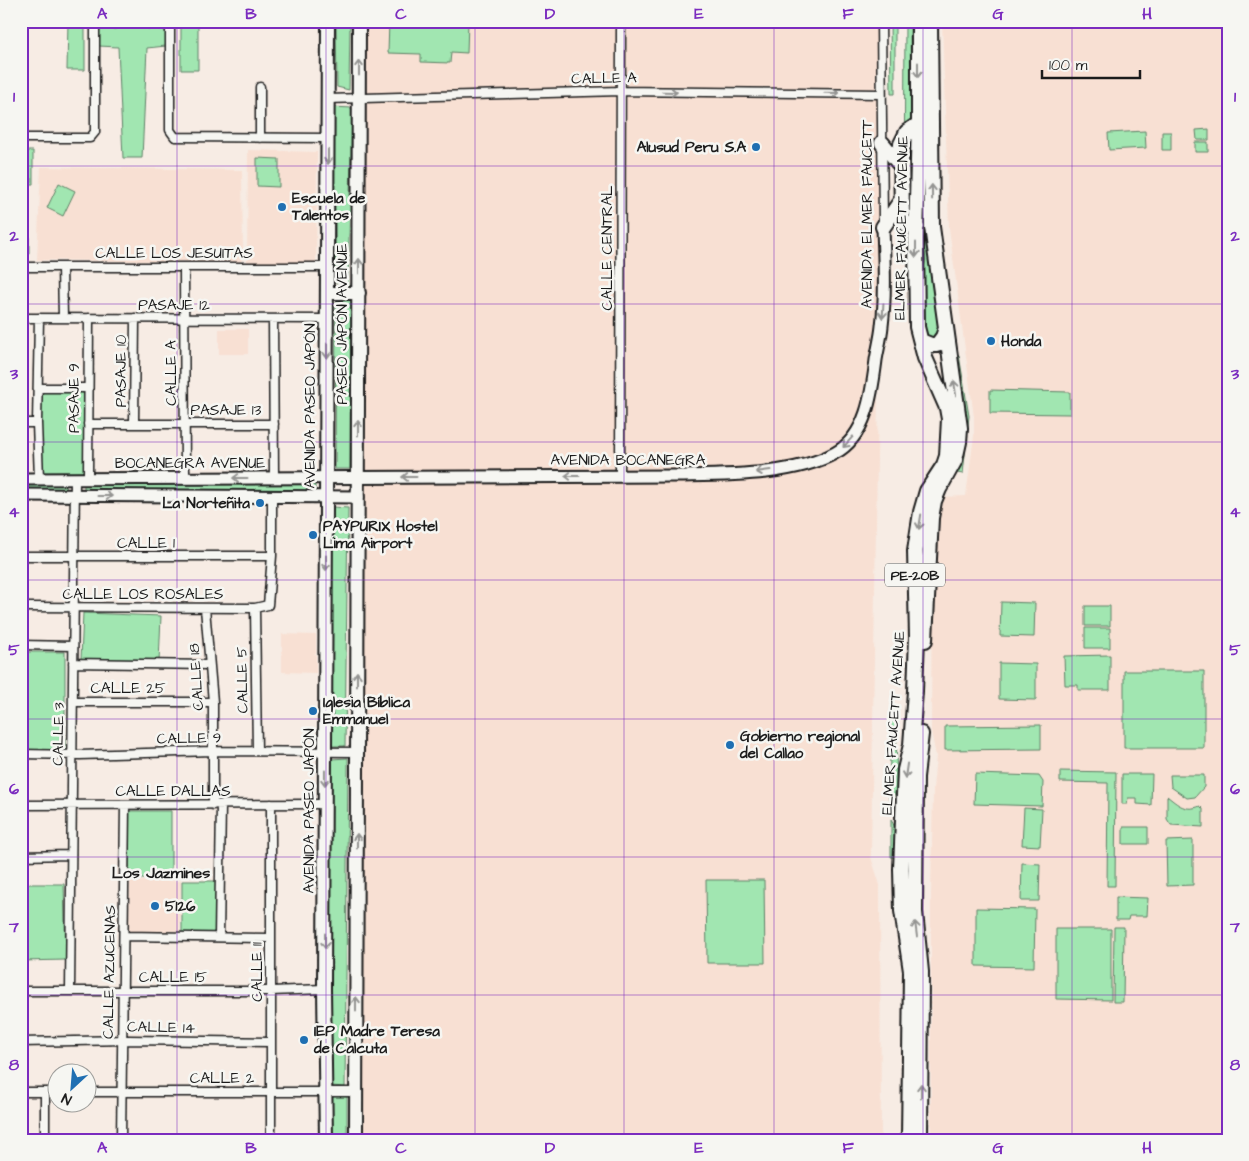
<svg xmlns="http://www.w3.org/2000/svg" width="1249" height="1161" font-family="'Architects Daughter',sans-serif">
  <rect width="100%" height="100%" fill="#f7ece4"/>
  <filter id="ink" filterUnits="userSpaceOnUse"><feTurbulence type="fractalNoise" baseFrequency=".02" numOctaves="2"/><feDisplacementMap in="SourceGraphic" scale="10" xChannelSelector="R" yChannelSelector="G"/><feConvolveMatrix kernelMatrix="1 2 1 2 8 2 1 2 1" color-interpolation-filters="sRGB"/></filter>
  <g filter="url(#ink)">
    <!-- built -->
    <path fill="#f8e0d3" d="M365 21H879L881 194 871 857 880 885 881 1140H363V633L366 253Z
      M942 21H1228V1140H931V895L933 789 936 756 931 731 932 562 941 497 966 496 974 436V417L949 228Z
      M248 150 317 152 316 263 247 262Z
      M41 167 242 170 243 256 241 262 37 260Z
      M219 329H248V354H219Z
      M282 634 316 635V653L313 654H316V673L282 672Z
      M130 881H181L180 931H129Z"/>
    <!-- green -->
    <path fill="#a1e6b1" stroke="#5e8166" d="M68 21H85V70H67Z
      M118 21H148V29L167 30 166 46 147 48 142 158H123L118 47 99 46V29H117Z
      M181 21H198V70H181Z
      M336 21H350L349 90 337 87Z
      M389 21H468L467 53 451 52 450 63 421 62V54L388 53Z
      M890 21H895V94H891Z
      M905 21H910L912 218 904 217Z
      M333 107 352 108 348 285 336 283Z
      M1209 129V140H1197L1196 130Z
      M1145 131 1146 148 1109 150 1108 133Z
      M1162 132H1171V150H1162Z
      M1195 142H1208V152H1195Z
      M21 151H33V184H21Z
      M257 158 279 159V187L257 186Z
      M59 183 75 191 63 216 47 208Z
      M21 193H29V254H21Z
      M924 235 930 236 942 331C932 340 927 341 922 328L923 269C929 259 923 247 922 236Z
      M351 300 350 469H335L336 302Z
      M953 354 959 355 969 416 963 474 957 473 955 470Z
      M990 390 1070 392V414L990 413Z
      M41 392H84L85 474H41Z
      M66 483V490H21V484Z
      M84 484H315V491H84Z
      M333 507 348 508 345 746H331Z
      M1001 602 1035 603 1034 637 1000 636Z
      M1085 606H1110V626H1085Z
      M83 613 161 616 159 662 81 659Z
      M1085 628H1110V648H1085Z
      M21 652H65V750H21Z
      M1110 655V690H1078V685H1065L1064 656Z
      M999 663 1036 664V700L999 699Z
      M1124 671H1204V748H1124Z
      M891 709H897V713L896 789 892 801H889Z
      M1041 725V749L945 750V726Z
      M348 758 345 1087 331 1086V759Z
      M1060 771 1116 772 1115 886H1107L1108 783 1060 782Z
      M975 774 1039 776 1043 782 1042 806 974 804Z
      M1122 774H1152L1151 805 1137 804V798H1128L1127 804H1122Z
      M1170 775H1204V787L1195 797 1187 798 1171 787Z
      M1167 796C1178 805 1186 812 1200 806L1203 809V827L1171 825 1167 819Z
      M1024 808 1042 809 1040 846 1022 845Z
      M129 811H171V879H129Z
      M891 820C897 828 900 848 893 857H891Z
      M1123 827H1148V844H1123Z
      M1193 840V885L1167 886 1166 841Z
      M1022 863 1040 864 1039 901H1021Z
      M706 880H764L765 963H707Z
      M182 881H216L215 935 182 934Z
      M21 884H64L66 960 21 961Z
      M1116 897 1148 898 1147 916H1129L1128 920H1116Z
      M976 908 1035 909 1034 967 976 966Z
      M1114 927H1124L1123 1002H1113Z
      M1056 929H1111V1000L1056 999Z
      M333 1095H344L347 1097V1140H331V1097Z"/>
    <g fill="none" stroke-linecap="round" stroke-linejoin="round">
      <!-- street casing -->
      <g stroke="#1c1c1c" stroke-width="11">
        <path id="street" d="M170 21V130L175 137 328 138
          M881 21 883 223
          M260 87V138
          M328 99 621 91 881 94
          M21 138H90L95 132V21
          M21 267H327
          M62 267 63 318
          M184 267 185 478
          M21 318 327 319
          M273 319 274 477
          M39 388H88
          M21 423H37
          M88 424H274
          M134 424 135 318
          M620 476 621 21
          M88 478 89 318
          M39 479 37 423 39 318
          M21 556H272
          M21 607 255 608 268 605 272 556V497
          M205 608 213 702V805
          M255 608 257 751
          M21 645 73 646
          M73 663 209 665
          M73 702H213
          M21 754 80 755 212 751 357 752
          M21 805 325 804
          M21 856 71 855
          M124 936 271 938
          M219 937 221 805
          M21 991H271L324 989
          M70 991 75 478
          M21 1042 128 1040 271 1042
          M21 1092H58
          M45 1092V1140
          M88 1092H356
          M121 1140 125 805
          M271 1140V804"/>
      </g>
      <!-- secondary casing -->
      <g stroke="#1c1c1c" stroke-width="15">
        <path id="secondary" d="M21 479 678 476C725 475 794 476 835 453 867 436 872 392 876 360 878 348 881 337 882 326 886 293 884 260 883 227
          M21 495 358 497"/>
      </g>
      <!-- primary casing -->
      <g stroke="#1c1c1c" stroke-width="16">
        <path id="primary" d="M327 293H359
          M326 1140 324 989 328 21
          M356 1140 359 21"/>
      </g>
      <!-- highway casing -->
      <g stroke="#1c1c1c" stroke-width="18">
        <path id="highway" d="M882 143 901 166
          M883 227 900 202
          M917 227 906 224 902 219 901 144 907 132 923 121
          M921 341 931 345H937L943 337 946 328
          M925 640 931 518 934 501 939 489 955 460 959 442 960 428 932 227 930 21
          M909 1140 911 971 902 911 901 869 905 770 911 745 915 691 917 637 915 551 921 512 927 491 944 465 947 456 949 419 947 408 925 358 917 327 916 239 919 122V21
          M920 1140 921 972 915 912 916 777 921 734"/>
      </g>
      <!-- street -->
      <use href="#street" stroke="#f6f6f2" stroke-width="8"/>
      <!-- secondary -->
      <use href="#secondary" stroke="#f6f6f2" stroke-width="11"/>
      <!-- primary -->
      <use href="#primary" stroke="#f6f6f2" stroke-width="12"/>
      <!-- highway -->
      <use href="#highway" stroke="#f6f6f2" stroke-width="14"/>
    </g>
    <!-- one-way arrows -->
    <defs><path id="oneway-shaft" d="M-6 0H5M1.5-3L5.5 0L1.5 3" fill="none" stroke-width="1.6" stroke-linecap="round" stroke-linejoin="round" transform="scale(1.25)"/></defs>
    <g stroke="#949492">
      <use href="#oneway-shaft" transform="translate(359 68) rotate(-90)"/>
      <use href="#oneway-shaft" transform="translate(918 70) rotate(90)"/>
      <use href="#oneway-shaft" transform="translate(670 92) rotate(1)"/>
      <use href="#oneway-shaft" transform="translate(832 93) rotate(1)"/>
      <use href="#oneway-shaft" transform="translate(328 157) rotate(90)"/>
      <use href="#oneway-shaft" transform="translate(932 192) rotate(-91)"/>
      <use href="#oneway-shaft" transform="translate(916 250) rotate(90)"/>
      <use href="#oneway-shaft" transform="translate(359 266) rotate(-90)"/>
      <use href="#oneway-shaft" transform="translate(883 311) rotate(93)"/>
      <use href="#oneway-shaft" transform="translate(327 351) rotate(90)"/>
      <use href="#oneway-shaft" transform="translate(955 388) rotate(-98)"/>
      <use href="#oneway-shaft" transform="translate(358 428) rotate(-90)"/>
      <use href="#oneway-shaft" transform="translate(848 442) rotate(132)"/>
      <use href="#oneway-shaft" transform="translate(763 471) rotate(173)"/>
      <use href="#oneway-shaft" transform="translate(572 476) rotate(180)"/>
      <use href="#oneway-shaft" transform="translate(409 477) rotate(180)"/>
      <use href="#oneway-shaft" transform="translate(240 478) rotate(180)"/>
      <use href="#oneway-shaft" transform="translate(105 496)"/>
      <use href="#oneway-shaft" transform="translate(920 522) rotate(99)"/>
      <use href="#oneway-shaft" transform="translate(326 563) rotate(90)"/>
      <use href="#oneway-shaft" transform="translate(357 679) rotate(-90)"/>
      <use href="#oneway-shaft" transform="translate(906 771) rotate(98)"/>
      <use href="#oneway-shaft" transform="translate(325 778) rotate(90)"/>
      <use href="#oneway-shaft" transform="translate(357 841) rotate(-90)"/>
      <use href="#oneway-shaft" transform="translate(916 929) rotate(-97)"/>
      <use href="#oneway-shaft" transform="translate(325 941) rotate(90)"/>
      <use href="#oneway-shaft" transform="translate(356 1004) rotate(-90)"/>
      <use href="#oneway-shaft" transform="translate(921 1091) rotate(-90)"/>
    </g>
  </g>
  <!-- grid -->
  <path fill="none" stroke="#7b2cbf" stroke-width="1" stroke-opacity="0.55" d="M177 21V1140M326 21V1140M475 21V1140M624 21V1140M774 21V1140M923 21V1140M1072 21V1140M21 166H1228M21 304H1228M21 442H1228M21 580H1228M21 719H1228M21 857H1228M21 995H1228"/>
  <!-- markers -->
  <g fill="#1f6fb2" stroke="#f6f6f2" stroke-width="2">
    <circle cx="756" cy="147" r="5"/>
    <circle cx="282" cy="207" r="5"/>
    <circle cx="991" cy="341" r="5"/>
    <circle cx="260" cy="503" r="5"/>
    <circle cx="313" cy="535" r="5"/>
    <circle cx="313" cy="711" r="5"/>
    <circle cx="730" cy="745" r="5"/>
    <circle cx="155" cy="906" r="5"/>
    <circle cx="304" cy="1040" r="5"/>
  </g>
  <g text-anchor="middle" stroke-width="5" stroke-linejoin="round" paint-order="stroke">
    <!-- shield labels -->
    <rect fill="#f6f6f2" stroke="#5d5d5c" stroke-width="1" x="885" y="563.5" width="60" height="23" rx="4"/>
    <g font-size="14" font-weight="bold" fill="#1c1c1c">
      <text x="915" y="580">PE-20B</text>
    </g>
    <!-- street labels -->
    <g font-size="15" fill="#1c1c1c" stroke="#f6f6f2">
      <text transform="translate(604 78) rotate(-1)" y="5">CALLE A</text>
      <text transform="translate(867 214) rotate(-90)" y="5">AVENIDA ELMER FAUCETT</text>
      <text transform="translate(901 228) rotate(-89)" y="5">ELMER FAUCETT AVENUE</text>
      <text transform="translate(607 248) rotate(-90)" y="5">CALLE CENTRAL</text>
      <text x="174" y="258">CALLE LOS JESUITAS</text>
      <text x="174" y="310">PASAJE 12</text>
      <text transform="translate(342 324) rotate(-90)" y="5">PASEO JAPÓN AVENUE</text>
      <text transform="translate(121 371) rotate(-90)" y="5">PASAJE 10</text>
      <text transform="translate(171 373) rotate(-90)" y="5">CALLE A</text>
      <text transform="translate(74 398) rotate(-90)" y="5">PASAJE 9</text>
      <text transform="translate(310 406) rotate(-90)" y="5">AVENIDA PASEO JAPÓN</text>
      <text x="226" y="415">PASAJE 13</text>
      <text x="628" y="465">AVENIDA BOCANEGRA</text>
      <text x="190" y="468">BOCANEGRA AVENUE</text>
      <text x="146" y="548">CALLE 1</text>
      <text x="143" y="599">CALLE LOS ROSALES</text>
      <text transform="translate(196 677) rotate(-94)" y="5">CALLE 18</text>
      <text transform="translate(242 680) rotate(-91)" y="5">CALLE 5</text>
      <text x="128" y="693">CALLE 25</text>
      <text transform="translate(893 723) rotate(-86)" y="5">ELMER FAUCETT AVENUE</text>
      <text transform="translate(58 734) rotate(-89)" y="5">CALLE 3</text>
      <text transform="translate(189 738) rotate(-1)" y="5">CALLE 9</text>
      <text x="173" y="796">CALLE DALLAS</text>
      <text transform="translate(309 811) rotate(-90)" y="5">AVENIDA PASEO JAPÓN</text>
      <text transform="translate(109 972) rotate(-89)" y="5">CALLE AZUCENAS</text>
      <text transform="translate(257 972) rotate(-90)" y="5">CALLE 11</text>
      <text x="173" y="982">CALLE 15</text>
      <text transform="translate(161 1027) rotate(1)" y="5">CALLE 14</text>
      <text x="222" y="1083">CALLE 2</text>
    </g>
    <!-- poi labels -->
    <g font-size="15" font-weight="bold" fill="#1c1c1c" stroke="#f6f6f2" text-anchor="start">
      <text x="746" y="152" text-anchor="end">Alusud Peru S.A</text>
      <text x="292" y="203">Escuela de<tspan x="292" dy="17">Talentos</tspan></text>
      <text x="1001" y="346">Honda</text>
      <text x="250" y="508" text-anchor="end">La Norteñita</text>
      <text x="323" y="531">PAYPURIX Hostel<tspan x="323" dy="17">Lima Airport</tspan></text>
      <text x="323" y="707">Iglesia Bíblica<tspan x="323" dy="17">Emmanuel</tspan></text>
      <text x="740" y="741">Gobierno regional<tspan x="740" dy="17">del Callao</tspan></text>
      <text x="165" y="911">5126</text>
      <text x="314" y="1036">IEP Madre Teresa<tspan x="314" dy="17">de Calcuta</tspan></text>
    </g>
    <!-- neighbourhood labels -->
    <g font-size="16" font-weight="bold" fill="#1c1c1c" stroke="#f6f6f2">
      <text x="161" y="878">Los Jazmines</text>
    </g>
  </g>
  <!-- margin -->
  <rect width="1249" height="1161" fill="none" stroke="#f6f6f2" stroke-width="55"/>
  <!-- north arrow -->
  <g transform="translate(72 1088) rotate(206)"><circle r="24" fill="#f6f6f2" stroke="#9f9f9c"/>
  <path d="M0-4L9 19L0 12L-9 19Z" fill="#1f6fb2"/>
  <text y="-8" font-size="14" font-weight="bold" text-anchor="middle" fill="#1c1c1c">N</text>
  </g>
  <!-- scale -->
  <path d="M1042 70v8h98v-8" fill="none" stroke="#1c1c1c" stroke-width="2.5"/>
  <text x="1049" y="70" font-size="15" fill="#1c1c1c" stroke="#f6f6f2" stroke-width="4" paint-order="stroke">100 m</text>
  <rect x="28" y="28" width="1194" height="1106" fill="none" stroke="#7b2cbf" stroke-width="2"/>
  <g font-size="16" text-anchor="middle" font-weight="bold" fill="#7b2cbf">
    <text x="102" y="19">A</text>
    <text x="251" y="19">B</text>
    <text x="401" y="19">C</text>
    <text x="550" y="19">D</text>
    <text x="699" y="19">E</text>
    <text x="848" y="19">F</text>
    <text x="998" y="19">G</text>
    <text x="1147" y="19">H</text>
    <text x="14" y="102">1</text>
    <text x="1235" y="102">1</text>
    <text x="14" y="241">2</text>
    <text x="1235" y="241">2</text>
    <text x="14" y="379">3</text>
    <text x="1235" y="379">3</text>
    <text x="14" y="517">4</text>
    <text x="1235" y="517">4</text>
    <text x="14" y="655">5</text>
    <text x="1235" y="655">5</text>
    <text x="14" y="794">6</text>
    <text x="1235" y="794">6</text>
    <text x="14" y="932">7</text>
    <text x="1235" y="932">7</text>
    <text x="14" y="1070">8</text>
    <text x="1235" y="1070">8</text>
    <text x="102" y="1153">A</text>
    <text x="251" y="1153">B</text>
    <text x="401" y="1153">C</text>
    <text x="550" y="1153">D</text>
    <text x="699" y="1153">E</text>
    <text x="848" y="1153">F</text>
    <text x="998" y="1153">G</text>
    <text x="1147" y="1153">H</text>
  </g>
</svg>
